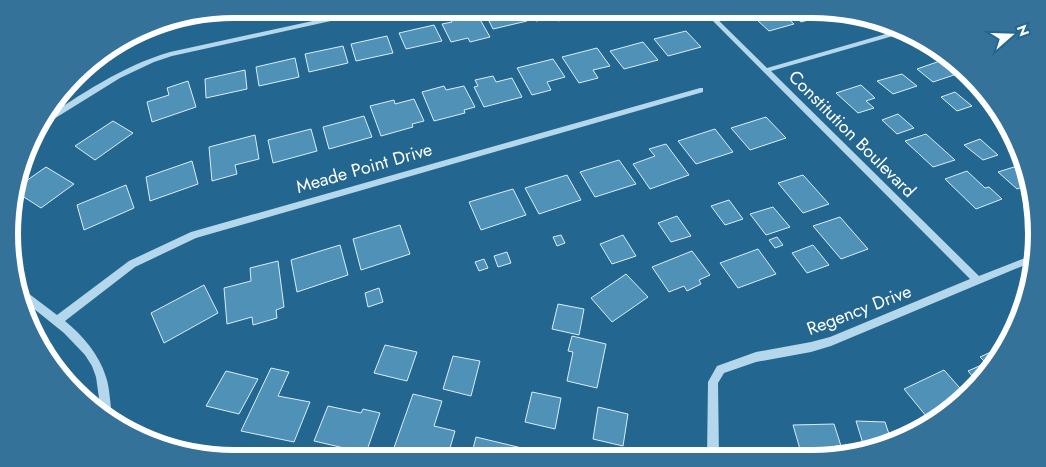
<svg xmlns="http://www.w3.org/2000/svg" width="1046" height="467" font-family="Jost,sans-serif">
  <rect width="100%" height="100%" fill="#236690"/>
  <!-- building -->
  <path fill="#5091b8" stroke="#d9edf9" d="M505 9H519L527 21 493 29 485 13Z
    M527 9H568L573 17 558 21 555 17 536 21Z
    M778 9 794 24 769 31 757 20 771 16 767 12Z
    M786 9H813L820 10 826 15 801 22Z
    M201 14 202 18 184 22V17Z
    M477 14 490 37 470 42 468 38 451 42 442 24 452 22 451 20Z
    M434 25 442 41 406 49 399 33Z
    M686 31 701 47 668 56 654 39Z
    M387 36 393 53 356 61 351 44Z
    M643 42 658 60 624 69 610 51Z
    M343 46 348 63 309 72 305 54Z
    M597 48 610 66 593 70 598 78 579 83 562 57Z
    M295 58 299 77 259 86 256 67Z
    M553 59 565 77 547 82 551 90 532 95 517 68Z
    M940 61 957 74 933 82 917 69Z
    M245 70 247 89 206 98 205 79Z
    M902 74 917 86 893 94 877 81Z
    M493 76 496 82 512 78 522 97 484 107 474 87 478 86 475 80Z
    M188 81 196 107 152 122 147 102 169 95 167 88Z
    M861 85 875 98 866 101 874 108 858 113 836 93Z
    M444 86 446 90 464 86 475 107 464 110 465 113 434 121 422 92Z
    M955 92 972 106 957 111 941 97Z
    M414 99 424 121 412 124 413 127 381 136 370 106 394 100 395 104Z
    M898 114 914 128 897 134 882 120Z
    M364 116 372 137 329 149 323 127Z
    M766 117 786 138 750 150 731 128Z
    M113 121 133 133 95 160 75 146Z
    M311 129 317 151 273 163 268 140Z
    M715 129 733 152 696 164 678 141Z
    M926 134 955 160 933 167 905 141Z
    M255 135 259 159 235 165 237 174 212 181 209 147Z
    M980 139 998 155 983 160 964 145Z
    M666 144 689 175 650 189 633 164 655 156 649 149Z
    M619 160 636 184 595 197 580 172Z
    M192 161 198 184 150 201 146 177Z
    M46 167 74 184 41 208 13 190Z
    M1014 167 1026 177 1028 185 1017 189 998 172Z
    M967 171 985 188 989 187 1002 199 976 209 945 179Z
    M567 175 581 200 539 214 525 188Z
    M803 175 829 204 803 213 778 183Z
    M126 185 134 208 84 230 77 205Z
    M513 189 526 215 481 230 469 202Z
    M729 200 743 219 725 225 711 206Z
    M773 207 790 227 766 235 750 214Z
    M677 216 691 236 671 242 658 223Z
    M840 217 868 249 841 259 813 226Z
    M400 225 410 254 361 270 353 239Z
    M561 235 565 243 557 246 553 237Z
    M623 235 636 256 612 264 600 244Z
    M777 237 783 245 775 248 769 240Z
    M340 245 348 275 297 292 291 260Z
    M813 245 829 265 807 273 792 253Z
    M758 249 776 274 738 288 720 263Z
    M692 251 710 275 699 280 701 284 687 291 684 286 669 292 652 267Z
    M507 252 511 263 498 267 494 256Z
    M484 259 488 268 479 271 475 262Z
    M278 261 284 307 276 310 277 318 253 325 252 317 227 324 224 288 251 281 250 268Z
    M626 274 648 297 612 322 591 298Z
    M204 285 218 313 164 343 151 313Z
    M379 288 383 302 368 307 365 293Z
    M558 304 584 309 579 335 552 329Z
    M572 336 606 344 597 388 567 381 573 352 568 351Z
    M385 345 417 352 407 381 374 373Z
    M1002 347 1003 349 991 370 978 383 968 371 986 363 980 357Z
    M453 356 480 361 471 396 443 389Z
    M271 368 289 372 278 396 310 402 294 442 241 431Z
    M944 370 966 395 950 412 931 422 904 389Z
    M226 371 258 379 239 414 206 406Z
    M532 392 561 398 555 429 525 422Z
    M413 394 442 401 434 426 455 431 447 458 391 456Z
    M328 406 361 413 363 409 380 413 366 453 314 441Z
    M598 407 628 414 623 446 593 439Z
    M856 421 885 422 892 443 865 450Z
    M834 424 841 446H836L840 456H802L793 425Z
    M476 437 526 449 524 457H471Z"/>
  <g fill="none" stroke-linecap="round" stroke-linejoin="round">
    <!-- minor -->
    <path fill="#b4d7ec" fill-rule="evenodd" d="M368 9H379L376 11 172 56 154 62 120 78 36 130 39 122C80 95 122 66 170 52Z
      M701 9H707L767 68 903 29 907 32 771 71 979 276 1033 255 1032 262 831 346 811 352 756 362 724 373 718 383 719 457H707L708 382 717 366 756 352 811 342 830 337 970 279Z
      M700 88H703V92L196 238 135 267 65 321C83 336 99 354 106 377 110 389 110 403 112 416L111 419 101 412 96 377 92 366 85 355 64 333 23 300 20 289 24 290 57 315 129 261 191 232Z"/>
  </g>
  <g text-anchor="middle" stroke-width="4" stroke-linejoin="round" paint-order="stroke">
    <!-- street labels -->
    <g font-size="18" fill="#fff" stroke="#236690">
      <text transform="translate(852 134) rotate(45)" y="6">Constitution Boulevard</text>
      <text transform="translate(364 168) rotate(-16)" y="6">Meade Point Drive</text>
      <text transform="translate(859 310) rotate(-21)" y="6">Regency Drive</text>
    </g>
  </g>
  <!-- crop -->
  <path d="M0 0H1046V467H0ZM234 18H812A216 216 0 0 1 1028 234V234A216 216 0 0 1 812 450H234A216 216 0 0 1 18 234V234A216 216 0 0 1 234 18Z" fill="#357299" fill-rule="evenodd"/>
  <path fill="none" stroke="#fff" stroke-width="6" d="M234 18H812A216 216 0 0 1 1028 234V234A216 216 0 0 1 812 450H234A216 216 0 0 1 18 234V234A216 216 0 0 1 234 18Z"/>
  <!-- north arrow -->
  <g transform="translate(1011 35) rotate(70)" stroke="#236690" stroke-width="4" paint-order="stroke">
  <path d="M0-4L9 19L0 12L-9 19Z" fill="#ffffff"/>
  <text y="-8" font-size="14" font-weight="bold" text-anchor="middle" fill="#ffffff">N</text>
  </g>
</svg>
